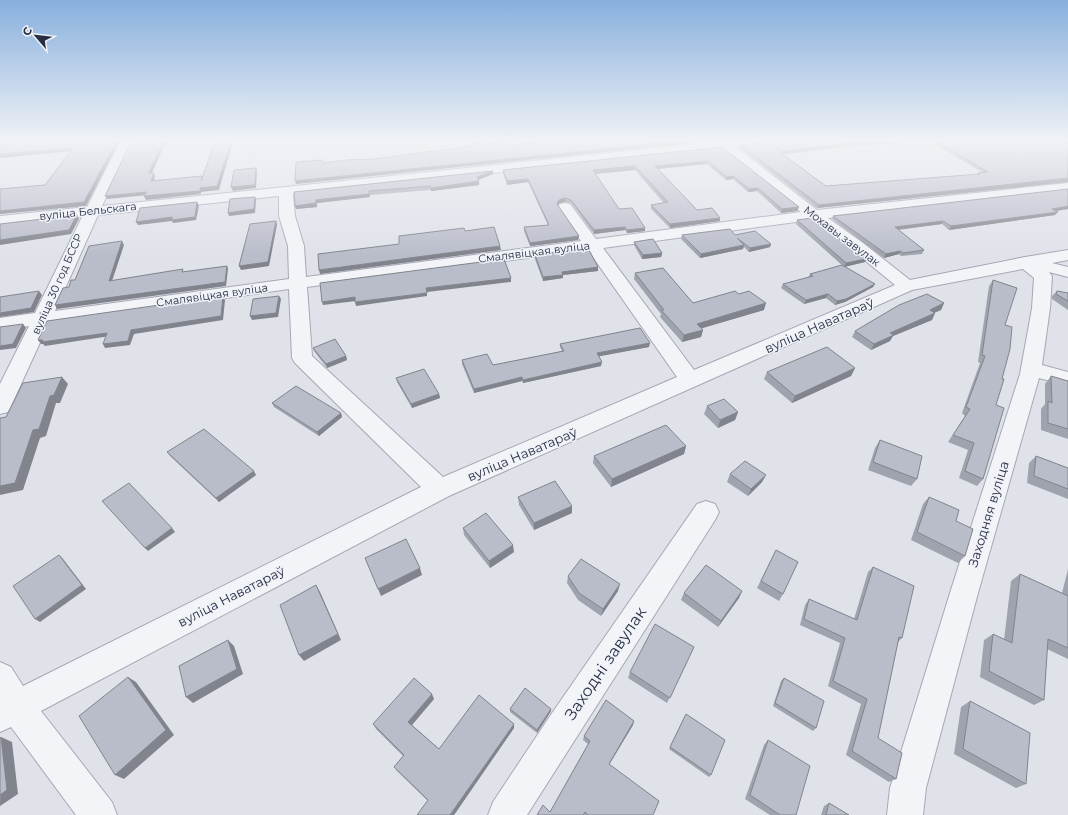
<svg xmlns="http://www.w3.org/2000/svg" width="1068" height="815" font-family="Montserrat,sans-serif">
  <rect width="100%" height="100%" fill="#e0e2ea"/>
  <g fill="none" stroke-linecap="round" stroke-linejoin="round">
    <!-- minor casing -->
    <g stroke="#a5a8b5" stroke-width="2">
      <path id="minor" d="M120 142H132L102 206 715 142H756L754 145 736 147 817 210 1068 183V191L828 218 863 243 910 280 1025 257 1068 250V260L1052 263 1068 267V277L1049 272 1052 276 1050 308 1042 365 1068 372V386L1039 378 978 593 926 788 923 815H887L890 788 950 593 1020 374 1032 308 1034 278 1023 269 912 290 449 496 41 711 112 802 117 815H76L11 727 0 732V662L11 667 23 686 421 487 295 363 292 358 289 289 49 323 11 406 8 412 0 414V384L29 326 0 330V318L35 313 82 217 0 226V216L87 207ZM722 149 801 212 596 239 570 204 565 203 560 204 558 207 581 241 306 277 304 246 295 216 293 194ZM279 196V216L288 246 289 279 55 311 98 215ZM811 220 851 249 895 285 694 370 603 248ZM588 250 677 377 443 477 312 356 307 287Z
        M706 501 715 504 719 512 715 520 527 815H488L493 802 550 716 697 504Z"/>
    </g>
    <!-- minor -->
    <use href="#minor" fill="#f3f4f8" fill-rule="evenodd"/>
  </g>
  <!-- wall -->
  <path fill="#9fa3ae" d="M756 142H917L834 148 783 154 826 186 978 174V173L982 172 931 142H1068V182L817 208 740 148 741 145 755 143Z
    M722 147 799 207 797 211 781 213 757 191 748 192 733 179 726 180 707 164 658 169 697 210 720 221 670 228 651 209V205L664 203 635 170 595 174 619 209 645 228V231L627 233 625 230 594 234 571 203 565 202 559 203 558 206 579 236 578 240 530 246 524 231V227L548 225 528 182 507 185 503 173V170Z
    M493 174 478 180 479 185 431 191 430 190 370 195V197L317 203V207L296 209 295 206 294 192Z
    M1068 209 1056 211 1055 215 949 230 942 224 899 230 924 250 922 254 901 256 899 254 884 258 832 219 833 216Z
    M797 220 866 259 865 262 844 267 873 287 845 302 835 305 826 298 804 304 781 288 783 284 808 278 810 274 843 266 796 224Z
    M682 235H735L771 244 770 247 749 252 744 247 743 249 700 258 681 239Z
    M634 242 662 253 661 257 642 259 634 245Z
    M535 255 598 271 563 275V278L543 281 535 259Z
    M635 273 693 303 739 294 764 310 702 328 703 330 701 337 682 342 660 317 661 314 634 279Z
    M993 280 1005 325 1002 379 996 405 983 479 977 486 959 478 968 450 948 442 965 416 962 413 980 363 978 362 989 286Z
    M1057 291 1068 293V310L1052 299V296Z
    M944 303 941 310 934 313H935L932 320 893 336 890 341 871 350 852 337 855 331Z
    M560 344 649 347 598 356 601 366 523 383 522 381 474 393 462 364V360L493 365 562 351 560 347Z
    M313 348 346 356 347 360 327 368 314 351Z
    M855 368 851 376 792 403 764 379 767 372Z
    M1051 376 1068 381V439L1041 430V409L1045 404V384Z
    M396 378 439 394 440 398 412 408 397 382Z
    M272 403 341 413 342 417 319 436 274 407Z
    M707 406 738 412 735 420 718 428 704 414Z
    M880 440 917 479 911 486 868 470 875 448Z
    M686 446 684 454 611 487 593 463 594 456Z
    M167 452 256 475 219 502 170 456Z
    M1036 456 1068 468V499L1027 483 1029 463Z
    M730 474 766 475 762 482 748 496 727 482Z
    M518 497 572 513 534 530 519 505Z
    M929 497 956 521 965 556 958 563 911 540 923 504Z
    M463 528 514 552 490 568 464 535Z
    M776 550 783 594 779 601 757 588Z
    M873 567 902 638 898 642 878 738 896 779 889 782 846 755 861 704 828 686 840 643 800 625 805 605 809 599 854 619 868 572Z
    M1068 569V659L1047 649 1044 700 1034 705 980 677 984 640 993 634 1004 640 1011 581 1020 574 1062 593Z
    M568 576 618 591 601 616 578 600 567 583Z
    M742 591 739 598 718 627 681 600 684 593Z
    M694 647 667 703 628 678 630 672Z
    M784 678 816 728 813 731 773 706 781 681Z
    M434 699 412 725 439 749 514 728 454 815H417L428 801 397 771 394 767 403 756 376 729 373 724Z
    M970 701 1026 784 1016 788 954 754 961 707Z
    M510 709H551V711L537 733 510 712Z
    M685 716 711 775 709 777 669 749Z
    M633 725 609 765 653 815H537L550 812 588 744 583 740 584 736Z
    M768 740 796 815H770L745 799 764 745Z
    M829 803 849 815H821L824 806Z"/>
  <!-- shaded-wall -->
  <path fill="#82848d" d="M116 142H119L86 206 0 214V211L84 202Z
    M163 142H166L150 177 149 173Z
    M231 142H233L219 190 201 192V194L146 200 144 196 200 188Z
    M672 142H702L296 184 295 181Z
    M835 145 834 148 778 155 779 152Z
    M73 148 74 151 0 158V154Z
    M708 161 707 164 655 169V166Z
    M635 166V170L593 174V170Z
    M256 168 257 171 256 188 233 191 231 187Z
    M493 171V174L478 180 477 177Z
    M154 173 155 176 153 185 151 181Z
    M733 176V179L726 180V177Z
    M1068 178V182L817 208 819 205Z
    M528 179V182L507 185V181Z
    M479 181V185L431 191V188Z
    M758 188 757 191 748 192 749 189Z
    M146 192 148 195 107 199 105 196Z
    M369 194 370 197 317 203V207L296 209 295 206 316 200Z
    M255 197 256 200 255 213 229 216 228 213Z
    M565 198V202L559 203 557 208V204L559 200Z
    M197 202 199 206 196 220 173 223 172 221 138 225 136 222Z
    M1068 206V209L1049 212 1052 209Z
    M799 207 797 211 781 213 782 209Z
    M1058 212 1055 215 949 230 951 226Z
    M77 215 79 219 71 234 0 245V240Z
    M720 218V221L670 228V224Z
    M276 221 277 225 269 266 241 270 239 266Z
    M943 221 942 224 893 230 895 227Z
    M625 227V230L594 234V230Z
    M645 228V231L627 233V230Z
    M579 236 578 240 530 246V243Z
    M122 241 124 245 111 284 109 281Z
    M771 244 770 247 749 252 750 248Z
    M744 245 743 249 700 258 701 254Z
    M500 246 501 250 320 274 319 270Z
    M900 251 899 254 884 258 886 254Z
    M662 253 661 257 642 259 643 255Z
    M866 259 865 262 844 267 846 263Z
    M227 266 228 269 226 286 57 309 55 305Z
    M598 267V271L563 275V278L543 281V277L562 272Z
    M511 278V282L427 292 426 288Z
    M875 284 873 287 845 302 835 305 837 301Z
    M39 291 42 295 34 312 0 317V313Z
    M427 293V296L356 306 355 302Z
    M828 294 826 298 804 304 806 300Z
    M223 296 225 300 223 320 134 334 130 345 105 348 103 344 131 330Z
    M279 296 281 299 278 317 252 320 250 316Z
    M355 297 356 301 323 305 322 302Z
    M766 303 764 310 696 330 697 324Z
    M944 303 941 310 926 316 930 310Z
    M935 313 932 320 893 336 890 341 871 350 874 344 890 333Z
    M23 324 26 328 16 348 0 350V346Z
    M703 330 701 337 682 342 684 335Z
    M107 333 110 336 45 346 43 344H41L38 340Z
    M650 343 649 347 596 357 597 353Z
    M346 356 347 360 327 368 326 364Z
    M602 362 601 366 523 383V380Z
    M855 368 851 376 792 403 795 396Z
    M62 377 68 384 60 403H56L46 436 40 438 23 490 0 495V486L33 430 50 396Z
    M522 377V381L474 393V389Z
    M439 394 440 398 412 408 411 404Z
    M738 412 735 420 718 428 720 420Z
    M341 413 342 417 319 436 317 432Z
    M686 446 684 454 611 487 612 479Z
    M254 471 256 475 219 502 216 498Z
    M766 475 762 482 748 496 751 489Z
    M572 506V513L534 530V523Z
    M172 528 175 532 148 551 145 548Z
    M513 545 514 552 490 568 489 561Z
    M59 555 63 559 86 589 40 622 35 619Z
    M420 568 422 575 381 596 378 589Z
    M620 584 618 591 601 616 603 609Z
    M316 585 320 592 341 640 304 661 299 655Z
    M742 591 739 598 718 627 721 621Z
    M228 640 234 646 243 674 193 703 186 697Z
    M128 677 136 682 174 735 124 779 115 775Z
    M432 694 434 699 411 726 408 722Z
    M551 709V711L537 733V730Z
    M634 721 633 725 607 768 609 764Z
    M514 724V728L454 815H450Z
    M1 737 12 742 18 794 0 806Z"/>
  <!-- building -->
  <path fill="#b9bdca" stroke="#82848d" d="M0 142H116L84 202 0 211V189L45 185 73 148 0 154Z
    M131 142H163L149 173H154L151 181 202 176 201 181 215 142H231L217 186 200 188V191L144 196 146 192 105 196Z
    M486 142H492L494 145 512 142 514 145 542 142H672L295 181 296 162 322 160V163L356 159V160L374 159 472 146 471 144Z
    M756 142H874L835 145 779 152 826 186 980 174 978 173 988 172 938 142H1068V178L819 205 741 145 755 143Z
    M722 147 799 207 782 209 758 188 749 189 733 176 726 177 708 161 655 166 697 210 712 208 720 218 670 224 651 205 668 202 635 166 593 170 619 209 632 208 645 228 627 230 625 227 594 230 571 200 565 198 559 200 557 204 579 236 530 243 524 227 549 225 528 179 507 181 503 170Z
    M256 168 255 185 231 187 234 170Z
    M493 171 477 177 479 181 431 188 430 186 369 191V194L316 200V203L295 206 294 192Z
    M1068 189V206L1052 209 1058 212 951 226 943 221 895 227 924 250 903 253 900 251 886 254 833 216Z
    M255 197 254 209 228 213 230 199Z
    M197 202 195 217 172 220V217L136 222 140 208Z
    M77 215 69 230 0 240V224Z
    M812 218 866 259 846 263 797 220Z
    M276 221 268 262 239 266 250 224Z
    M494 227 500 246 319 270 318 254 399 244V236L464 228 465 231Z
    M730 229 735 235 755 231 771 244 750 248 737 238 744 245 701 254 682 235Z
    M653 239 662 253 643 255 634 242Z
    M122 241 109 281 183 269 182 272 227 266 225 282 55 305 63 288 69 287 71 280H75L89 246Z
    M588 248 598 267 562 272 563 275 543 277 535 255Z
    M504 259 511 278 426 288 427 293 355 302V297L322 302 320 283Z
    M842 265 875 284 846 299 837 301 828 294 806 300 783 284 813 276 810 274Z
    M663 268 693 303 735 291 739 294 749 291 766 303 697 324 703 330 684 335 661 310H664L635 273Z
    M993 280 1017 288 1005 325 1012 327 1010 349 1002 379H1004L996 405 1004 408 983 479 965 471 974 443 953 435 970 409 966 407 985 356 982 355Z
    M39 291 31 308 0 313V297Z
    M1057 291 1068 293V301L1056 294Z
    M927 294 944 303 930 310 935 313 890 333 894 335 874 344 855 331 899 305Z
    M223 296 221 316 131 330 128 341 103 344 107 333 42 342 43 340H38L47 321Z
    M279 296 276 313 250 316 253 299Z
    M23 324 13 344 0 346V327Z
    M640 328 650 343 597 353 602 362 523 380 522 377 474 389 462 360 487 354 493 365 564 351 560 344Z
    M335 339 346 356 326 364 313 348Z
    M827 347 855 368 795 396 767 372Z
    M424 369 439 394 411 404 396 378Z
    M1051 376 1068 381V429L1048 423V401L1052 403Z
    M62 377 54 395 50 396 39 429 33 430 15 483 0 486V418L6 417 23 383Z
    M296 386 341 413 317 432 272 403Z
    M724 399 738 412 720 420 707 406Z
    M666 425 686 446 612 479 594 456Z
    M204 429 254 471 216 498 167 452Z
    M880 440 922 456 917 479 873 462Z
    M1036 456 1068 468V489L1034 476Z
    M745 461 766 475 751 489 730 474Z
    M555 481 572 506 534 523 518 497Z
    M129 483 172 528 145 548 102 501Z
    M929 497 959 510 956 521 973 529 965 556 917 532Z
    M486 513 513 545 489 561 463 528Z
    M406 539 420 568 378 589 365 558Z
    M776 550 798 562 783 594 761 581Z
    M59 555 82 585 35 619 13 586Z
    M581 559 620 584 603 609 579 593 568 576Z
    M706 565 742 591 721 621 684 593Z
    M873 567 914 586 902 638 899 637 878 738 902 753 896 779 852 751 867 699 833 681 845 638 804 619 809 599 857 620Z
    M1020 574 1068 596V648L1048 639 1044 700 989 671 993 634 1012 643Z
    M316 585 338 634 299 655 280 605Z
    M655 624 694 647 670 698 630 672Z
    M228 640 237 669 186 697 179 666Z
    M128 677 166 730 115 775 79 716Z
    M414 678 432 694 408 722 439 749 479 695 514 724 450 815H417L428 800 394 767 404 755 373 724Z
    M784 678 824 701 816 728 775 703Z
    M525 688 551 709 537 730 510 709Z
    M606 700 634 721 609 764 659 801 653 815H588L585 812 583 815H537L543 805 550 812 590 741 584 736Z
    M970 701 1030 733 1026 784 963 749Z
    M686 714 725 740 711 775 670 747Z
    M1 737 7 790 0 795V738Z
    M768 740 810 766 796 815H780L750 795Z
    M829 803 849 815H826Z"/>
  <!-- sky -->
  <linearGradient id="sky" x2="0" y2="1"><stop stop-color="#87b0dd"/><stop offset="0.55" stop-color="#f1f2f6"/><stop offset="1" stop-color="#f1f2f6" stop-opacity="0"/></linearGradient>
  <rect width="1068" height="256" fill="url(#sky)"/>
  <g text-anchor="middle" stroke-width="3" stroke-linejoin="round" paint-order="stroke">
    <!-- far-street labels -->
    <g font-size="11" fill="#272d43" stroke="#eff2f7">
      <text transform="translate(88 211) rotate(-6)" y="4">вуліца Бельскага</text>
      <text transform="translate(842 236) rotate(37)" y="4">Мохавы завулак</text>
      <text transform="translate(534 252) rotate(-7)" y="4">Смалявіцкая вуліца</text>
      <text transform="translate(57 284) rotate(-66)" y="4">вуліца 30 год БССР</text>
      <text transform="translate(212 295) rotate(-8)" y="4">Смалявіцкая вуліца</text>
    </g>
    <!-- street labels -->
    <g font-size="13" fill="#272d43" stroke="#eff2f7">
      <text transform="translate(819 325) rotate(-24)" y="5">вуліца Наватараў</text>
      <text transform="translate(522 454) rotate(-23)" y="5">вуліца Наватараў</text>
      <text transform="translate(988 514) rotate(-73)" y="5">Заходняя вуліца</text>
      <text transform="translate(231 596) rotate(-27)" y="5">вуліца Наватараў</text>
    </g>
    <!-- near-street labels -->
    <g font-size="16" fill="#272d43" stroke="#eff2f7">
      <text transform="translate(605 663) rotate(-56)" y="6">Заходні завулак</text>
    </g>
  </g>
  <!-- north arrow -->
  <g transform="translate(36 36) rotate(298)" stroke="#eff2f7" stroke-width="3" paint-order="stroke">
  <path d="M0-3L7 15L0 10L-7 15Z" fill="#272d43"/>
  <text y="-6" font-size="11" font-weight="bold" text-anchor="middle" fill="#272d43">С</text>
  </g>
</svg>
